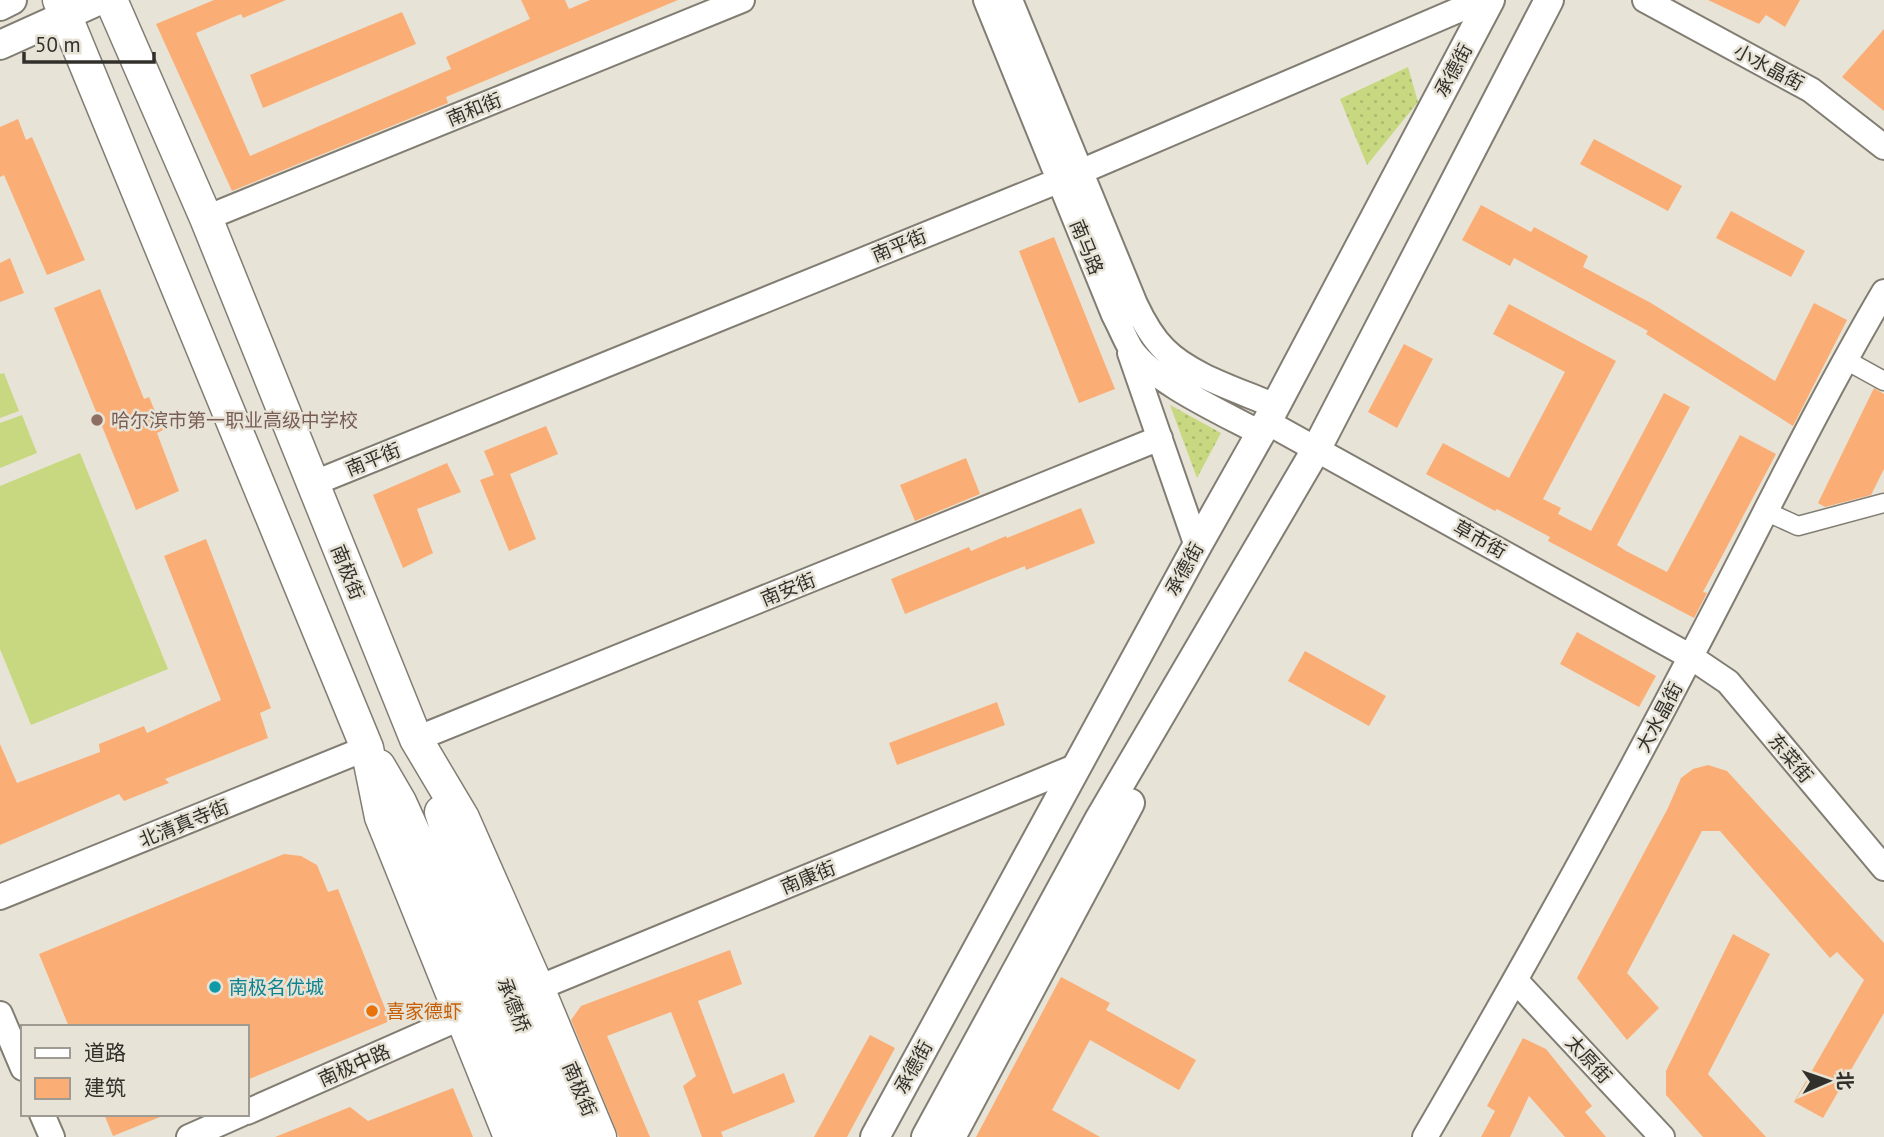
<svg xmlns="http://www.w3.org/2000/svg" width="1884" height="1137" font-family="'PT Sans','Noto Sans SC',sans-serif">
  <defs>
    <pattern id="green-dots" width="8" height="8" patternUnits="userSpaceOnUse" patternTransform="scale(1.75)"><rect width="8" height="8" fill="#c8d880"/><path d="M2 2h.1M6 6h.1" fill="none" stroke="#acba6f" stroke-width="1.8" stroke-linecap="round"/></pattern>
  </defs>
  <rect width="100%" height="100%" fill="#e8e3d7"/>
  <!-- green -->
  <path fill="url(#green-dots)" d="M1408 67 1418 102 1367 165 1340 99Z
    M1170 405 1221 433 1197 478Z"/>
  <!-- pitch -->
  <path fill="#c8d880" d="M4 373 19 411 0 418V374Z
    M22 415 37 453 0 468V423Z
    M80 453 168 669 31 725 0 649V486Z"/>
  <!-- building -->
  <path fill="#faae75" d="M214 0H286L243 18 241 14 196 33 250 156 451 69 446 57 530 19 521 0H565L569 9 590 0H678L446 97 448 103 232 191 156 24Z
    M1708 0H1800L1785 27 1766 15 1759 24Z
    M402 12 416 44 263 108 250 75Z
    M1884 29V111L1842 77Z
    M18 119 26 140 32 137 85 260 47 275 4 175 0 177V127Z
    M1594 139 1682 186 1668 211 1580 164Z
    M1481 205 1531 232 1534 227 1588 256 1583 267 1651 303 1775 381 1814 303 1847 320 1793 426 1646 334 1648 331 1514 258 1510 266 1462 240Z
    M1731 211 1805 251 1791 277 1716 238Z
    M1054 237 1115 389 1079 403 1019 251Z
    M10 258 24 293 0 302V263Z
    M100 289 144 399 149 397 163 430 157 433 179 491 136 510 54 308Z
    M1509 304 1616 361 1543 499 1561 508 1558 514 1591 531 1664 393 1690 407 1617 545 1626 551 1667 572 1740 435 1776 454 1703 592 1707 593 1694 618 1548 541 1550 537 1497 509 1495 511 1426 474 1443 443 1509 478 1565 372 1493 334Z
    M1404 344 1433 359 1397 428 1368 412Z
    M1874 388 1884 394V469L1871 495 1825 507 1818 503Z
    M546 426 558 454 510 474 536 539 509 551 480 480 494 475 484 451Z
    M966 458 980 494 915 521 900 485Z
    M447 463 461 492 417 509 433 553 403 568 373 495Z
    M1081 508 1095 543 1026 570 1025 566 989 580 905 614 891 579 969 547 971 551 1006 536 1007 538Z
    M206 539 271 708 260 713 268 738 165 779 169 783 124 801 119 794 0 845V744L17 783 100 752 99 744 144 726 147 733 221 700 164 556Z
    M1577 632 1656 676 1639 707 1560 664Z
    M1305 651 1386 696 1369 726 1288 681Z
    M997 702 1005 725 897 765 889 743Z
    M1708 765 1727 771 1884 943V1013L1823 1118 1794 1102 1864 980 1837 952 1830 958 1720 831H1702L1627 973 1659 1008 1627 1040 1577 978 1668 808 1681 778 1693 769Z
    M284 854 301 856 317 865 328 892 338 889 390 1021 247 1080V1027H69L39 954Z
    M1733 934 1770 954 1708 1074 1766 1137H1703L1666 1095V1071Z
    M730 950 742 984 698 1001 733 1094 784 1073 795 1102 721 1132 723 1137H702L683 1086 696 1076 671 1012 607 1036 650 1137H619L571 1020 581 1006Z
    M1061 977 1110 1003 1106 1010 1196 1060 1179 1090 1090 1040 1052 1110 1100 1137H976Z
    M870 1035 895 1048 847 1137H814Z
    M1523 1038 1546 1049 1592 1106 1585 1112 1606 1137H1565L1529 1096 1510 1137H1481L1495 1111 1487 1106Z
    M453 1088 473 1137H275L350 1107 368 1121Z
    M104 1114H165V1115L113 1136Z"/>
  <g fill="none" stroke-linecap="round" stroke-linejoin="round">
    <!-- street casing -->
    <g stroke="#817d72" stroke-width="21">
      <path id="street" d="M1844 359 1884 381
        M1765 511 1798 526 1884 503"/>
    </g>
    <!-- secondary casing -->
    <g stroke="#817d72" stroke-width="28">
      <path id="secondary" d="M986 0 1114 315C1120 326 1125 339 1131 349 1152 381 1225 414 1260 433
        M1010 0 1135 304C1143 321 1151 336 1164 349 1190 376 1241 391 1275 406
        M1645 0 1811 90 1884 147
        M206 218 742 0
        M1130 353 1197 546
        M1267 422 1691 657 1728 682 1884 868
        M312 484 1080 172 1482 0
        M416 739 1160 438
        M0 897 367 748
        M1516 981 1662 1137
        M538 988 1077 766
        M0 1014 23 1068
        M247 1112 462 1017
        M42 1114 52 1137
        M189 1137 241 1114
        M1425 1137C1517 979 1606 819 1691 656 1755 535 1814 411 1884 292"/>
    </g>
    <!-- primary casing -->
    <g stroke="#817d72" stroke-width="32">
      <path id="primary" d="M0 6 12 0
        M0 45 100 0
        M875 1137 1197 546 1267 422 1490 0
        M926 1137 1100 818 1317 448 1549 0
        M951 1137 1130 803"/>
    </g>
    <!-- highway casing -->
    <g stroke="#817d72" stroke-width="35">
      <path id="highway" d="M59 0 367 748 381 817 510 1137
        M111 0 206 218 416 739 463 818 538 988 600 1137
        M379 766 400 802 434 877 540 1137
        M441 812 461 874 567 1137"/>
    </g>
    <!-- street -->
    <use href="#street" stroke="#fff" stroke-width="18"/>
    <!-- secondary -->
    <use href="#secondary" stroke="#fff" stroke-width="24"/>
    <!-- primary -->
    <use href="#primary" stroke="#fff" stroke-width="28"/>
    <!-- highway -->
    <use href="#highway" stroke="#fff" stroke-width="32"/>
  </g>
  <!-- markers -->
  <circle fill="#8d6e63" stroke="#e8e3d7" stroke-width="2.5" cx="97" cy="420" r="7"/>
  <circle fill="#0f9aa8" stroke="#e8e3d7" stroke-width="2.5" cx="215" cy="987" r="7"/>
  <circle fill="#e8710a" stroke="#e8e3d7" stroke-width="2.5" cx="372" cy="1011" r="7"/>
  <g text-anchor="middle" stroke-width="5" stroke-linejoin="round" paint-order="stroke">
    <!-- street labels -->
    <g font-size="19" fill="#32302b" stroke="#e8e3d7">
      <text transform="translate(1769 67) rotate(28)" y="7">小水晶街</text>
      <text transform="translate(1453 70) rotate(-62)" y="7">承德街</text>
      <text transform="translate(474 109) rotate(-22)" y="7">南和街</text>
      <text transform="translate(899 245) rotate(-22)" y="7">南平街</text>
      <text transform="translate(1087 247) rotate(68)" y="7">南马路</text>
      <text transform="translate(373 459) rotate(-22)" y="7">南平街</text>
      <text transform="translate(1480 539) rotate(29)" y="7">草市街</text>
      <text transform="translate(1184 569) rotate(-61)" y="7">承德街</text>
      <text transform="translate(348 572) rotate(68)" y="7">南极街</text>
      <text transform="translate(788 589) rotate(-22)" y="7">南安街</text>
      <text transform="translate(1659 717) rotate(-62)" y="7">大水晶街</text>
      <text transform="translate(1791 758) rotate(50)" y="7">东菜街</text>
      <text transform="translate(184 823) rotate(-22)" y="7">北清真寺街</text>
      <text transform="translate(808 877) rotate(-22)" y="7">南康街</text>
      <text transform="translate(514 1005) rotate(68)" y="7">承德桥</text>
      <text transform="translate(1589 1059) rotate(47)" y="7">太原街</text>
      <text transform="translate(354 1065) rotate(-24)" y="7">南极中路</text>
      <text transform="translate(913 1067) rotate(-61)" y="7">承德街</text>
      <text transform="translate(580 1089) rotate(67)" y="7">南极街</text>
    </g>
    <!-- education labels -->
    <g font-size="19" fill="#785e54" stroke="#e8e3d7" text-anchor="start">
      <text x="111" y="427">哈尔滨市第一职业高级中学校</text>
    </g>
    <!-- culture labels -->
    <g font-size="19" fill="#0d838f" stroke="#e8e3d7" text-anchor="start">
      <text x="229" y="994">南极名优城</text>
    </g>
    <!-- food labels -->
    <g font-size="19" fill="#c56008" stroke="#e8e3d7" text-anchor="start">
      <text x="386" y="1018">喜家德虾</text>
    </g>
  </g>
  <!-- legend -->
  <rect x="21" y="1025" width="228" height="91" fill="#e8e3d7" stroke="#9f9b92" stroke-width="2"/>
  <rect x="35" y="1048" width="35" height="10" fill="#ffffff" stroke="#9f9b92" stroke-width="2"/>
  <text x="84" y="1060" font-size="21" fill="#32302b">道路</text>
  <rect x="35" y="1078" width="35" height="21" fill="#faae75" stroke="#9f9b92" stroke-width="2"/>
  <text x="84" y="1095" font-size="21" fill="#32302b">建筑</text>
  <!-- north arrow -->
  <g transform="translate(1828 1081) rotate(88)" stroke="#e8e3d7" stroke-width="5" paint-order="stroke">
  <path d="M0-5L12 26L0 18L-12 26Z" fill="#32302b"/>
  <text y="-10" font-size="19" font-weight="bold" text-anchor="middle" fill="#32302b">北</text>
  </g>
  <!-- scale -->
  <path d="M24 52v10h130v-10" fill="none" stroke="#32302b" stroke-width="3.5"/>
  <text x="35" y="52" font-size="21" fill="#32302b" stroke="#e8e3d7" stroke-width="5" paint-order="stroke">50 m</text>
</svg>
